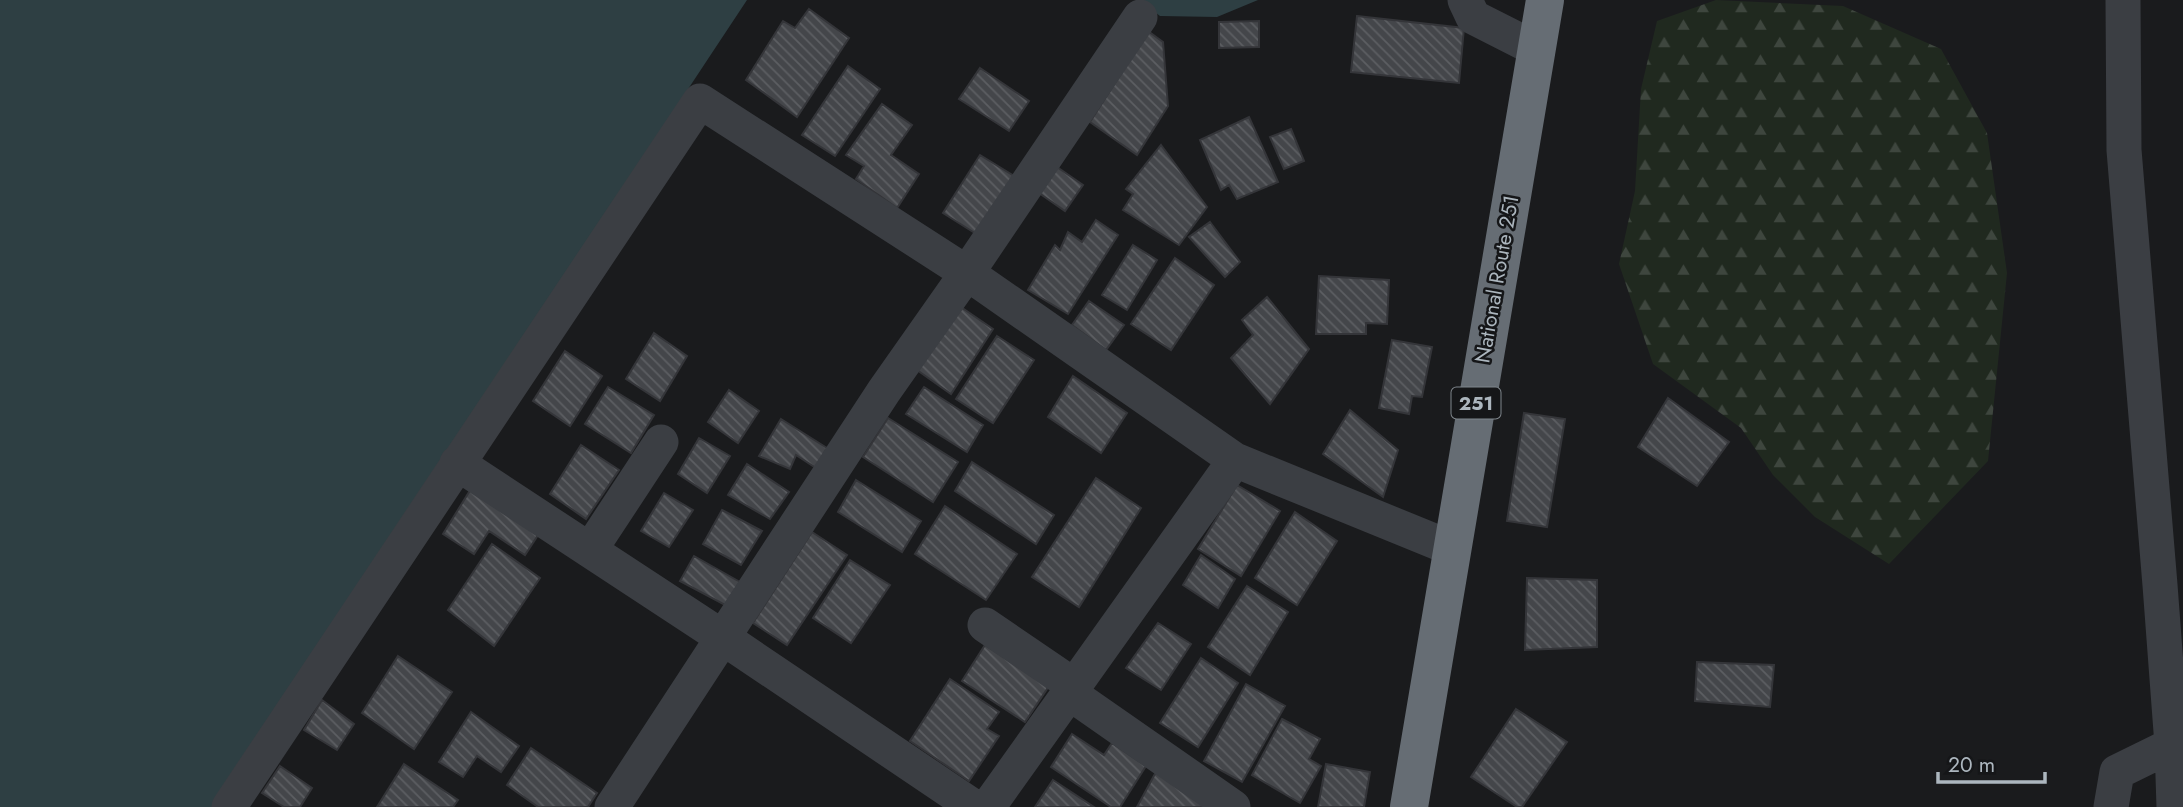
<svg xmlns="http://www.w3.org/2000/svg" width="2183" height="807" font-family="Jost,sans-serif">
  <defs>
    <pattern id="forest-firs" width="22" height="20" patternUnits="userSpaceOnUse" patternTransform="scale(1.75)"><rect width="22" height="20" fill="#20291f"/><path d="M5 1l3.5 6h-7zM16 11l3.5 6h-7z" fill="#3e463e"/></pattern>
    <pattern id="building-back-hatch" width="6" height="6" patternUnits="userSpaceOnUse" patternTransform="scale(1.75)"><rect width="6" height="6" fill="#44464a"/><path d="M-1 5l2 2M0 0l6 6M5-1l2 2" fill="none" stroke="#5c5e62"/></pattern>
  </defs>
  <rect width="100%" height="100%" fill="#1a1b1d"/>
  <!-- forest -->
  <path fill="url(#forest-firs)" d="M1716 0 1843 6 1941 49 1987 133 2007 273 1988 461 1889 564 1815 517 1773 475 1741 428 1653 364 1619 264 1635 191 1641 89 1657 21Z"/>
  <!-- water -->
  <path fill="#2e3f43" d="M0 0H747L213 807H0Z
    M1139 0H1258L1217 17 1160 16Z"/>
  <!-- building -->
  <path fill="url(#building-back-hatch)" stroke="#343539" stroke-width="2" d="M809 9 849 38 797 117 746 80 783 21 795 28Z
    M1357 16 1464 28 1459 83 1351 72Z
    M1259 21V47L1219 48V22Z
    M1148 31 1163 42 1168 106 1137 155 1090 122Z
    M848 66 880 89 835 156 802 135Z
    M980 68 1029 101 1009 131 959 99Z
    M882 104 912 125 891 155 919 174 897 208 856 179 864 166 846 155Z
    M1249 117 1278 182 1237 199 1229 185 1221 190 1200 140Z
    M1291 129 1304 161 1284 169 1270 137Z
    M1161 145 1207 207 1179 245 1123 210 1133 194 1126 189Z
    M980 155 1019 179 981 237 943 213Z
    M1057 167 1083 185 1065 211 1039 193Z
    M1096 220 1118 235 1068 314 1028 290 1055 245 1060 250 1068 232 1082 242Z
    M1210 222 1240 262 1225 277 1189 237Z
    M1133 245 1157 260 1127 310 1102 295Z
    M1175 258 1214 285 1171 350 1131 324Z
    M1319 276 1389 280 1387 324 1366 323V334H1316Z
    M1267 297 1309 349 1270 404 1231 358 1253 335 1242 320Z
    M1089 301 1124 325 1106 350 1072 325Z
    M958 305 993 329 951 394 917 370Z
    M654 333 687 356 660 401 626 379Z
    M997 336 1034 360 993 423 956 399Z
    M1392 340 1432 347 1422 397 1412 396 1409 414 1379 408Z
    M565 351 602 376 570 426 533 401Z
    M1073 376 1127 413 1101 453 1048 417Z
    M608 387 654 415 631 453 585 424Z
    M924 387 983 425 967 452 906 414Z
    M729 390 759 411 738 443 708 422Z
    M1668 398 1729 442 1697 486 1638 447Z
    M1350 410 1398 450 1383 497 1323 454Z
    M1524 413 1565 419 1547 527 1507 521Z
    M888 418 958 462 933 502 863 457Z
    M781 419 827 448 816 468 796 455 790 469 759 456Z
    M699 438 730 456 707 493 678 474Z
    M581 445 619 470 586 519 550 494Z
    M972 462 1054 515 1036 544 955 491Z
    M747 464 789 492 770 519 728 495Z
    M1096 478 1141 508 1079 607 1032 577Z
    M856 480 921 521 902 552 838 512Z
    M474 484 542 529 525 555 489 531 474 554 443 534Z
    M1237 485 1280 511 1241 576 1198 549Z
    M664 493 693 510 669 547 641 531Z
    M945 506 1017 554 986 600 915 554Z
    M722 510 762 531 741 565 703 544Z
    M1295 512 1337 541 1297 605 1255 578Z
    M812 532 847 555 787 645 753 623Z
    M492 544 540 578 494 646 448 610Z
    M1201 555 1235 579 1218 608 1183 585Z
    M694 556 740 582 725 605 680 581Z
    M850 560 890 585 851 643 813 618Z
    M1527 578 1597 580V647L1525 650Z
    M1247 586 1288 612 1250 675 1208 647Z
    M1158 623 1191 644 1161 690 1126 668Z
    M985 645 1049 686 1025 722 962 681Z
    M398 656 452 692 414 749 362 713Z
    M1201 658 1238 683 1198 747 1160 723Z
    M1697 662 1774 665 1770 707 1695 701Z
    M950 679 999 712 987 729 999 736 969 781 910 741Z
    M1246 684 1285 706 1242 782 1204 761Z
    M322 700 354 724 337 750 304 730Z
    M1516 709 1567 742 1522 807H1517L1471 777Z
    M471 712 519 746 501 772 477 756 463 777 439 762Z
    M1282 719 1320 739 1309 759 1321 766 1300 803 1252 775Z
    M1072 734 1104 755 1112 743 1146 766 1120 807H1111L1051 767Z
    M531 748 597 793 588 807H538L507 785Z
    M404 764 458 800 453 807H377Z
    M1326 764 1370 772 1364 807H1318Z
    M280 766 312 788 300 807H284L262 793Z
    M1156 772 1214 807H1137Z
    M1053 780 1094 807H1035Z"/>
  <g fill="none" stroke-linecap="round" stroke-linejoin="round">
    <!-- minor -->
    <path stroke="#3b3e43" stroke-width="35" d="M1465 0 1473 17 1536 49
      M2123 0 2124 150 2160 585 2172 745 2174 807
      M457 463 722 637 974 807
      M590 550 661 442
      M985 625 1073 685
      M1068 692 1233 807
      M229 807 700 101 967 273 1235 460 1451 548
      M612 807 884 391 967 273 1140 17
      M988 807 1235 460
      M2111 807 2117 772 2172 745"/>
    <!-- highway -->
    <path stroke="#666d74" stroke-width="38" d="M1409 807 1545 0"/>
  </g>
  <g text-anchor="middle" stroke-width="5" stroke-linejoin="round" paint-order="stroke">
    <!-- shield labels -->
    <rect fill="#151618" stroke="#7f868c" stroke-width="2" x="1451.5" y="387.5" width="49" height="31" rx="5"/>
    <g font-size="19" font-weight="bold" fill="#acb6be">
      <text x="1476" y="410">251</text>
    </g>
    <!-- street labels -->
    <g font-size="21" fill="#acb6be" stroke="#151618">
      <text transform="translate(1497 279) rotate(-80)" y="7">National Route 251</text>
    </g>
  </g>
  <!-- scale -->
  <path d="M1938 772v10h107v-10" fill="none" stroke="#acb6be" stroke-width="3.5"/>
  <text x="1948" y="772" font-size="21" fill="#acb6be" stroke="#151618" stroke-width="5" paint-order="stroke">20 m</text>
</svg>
